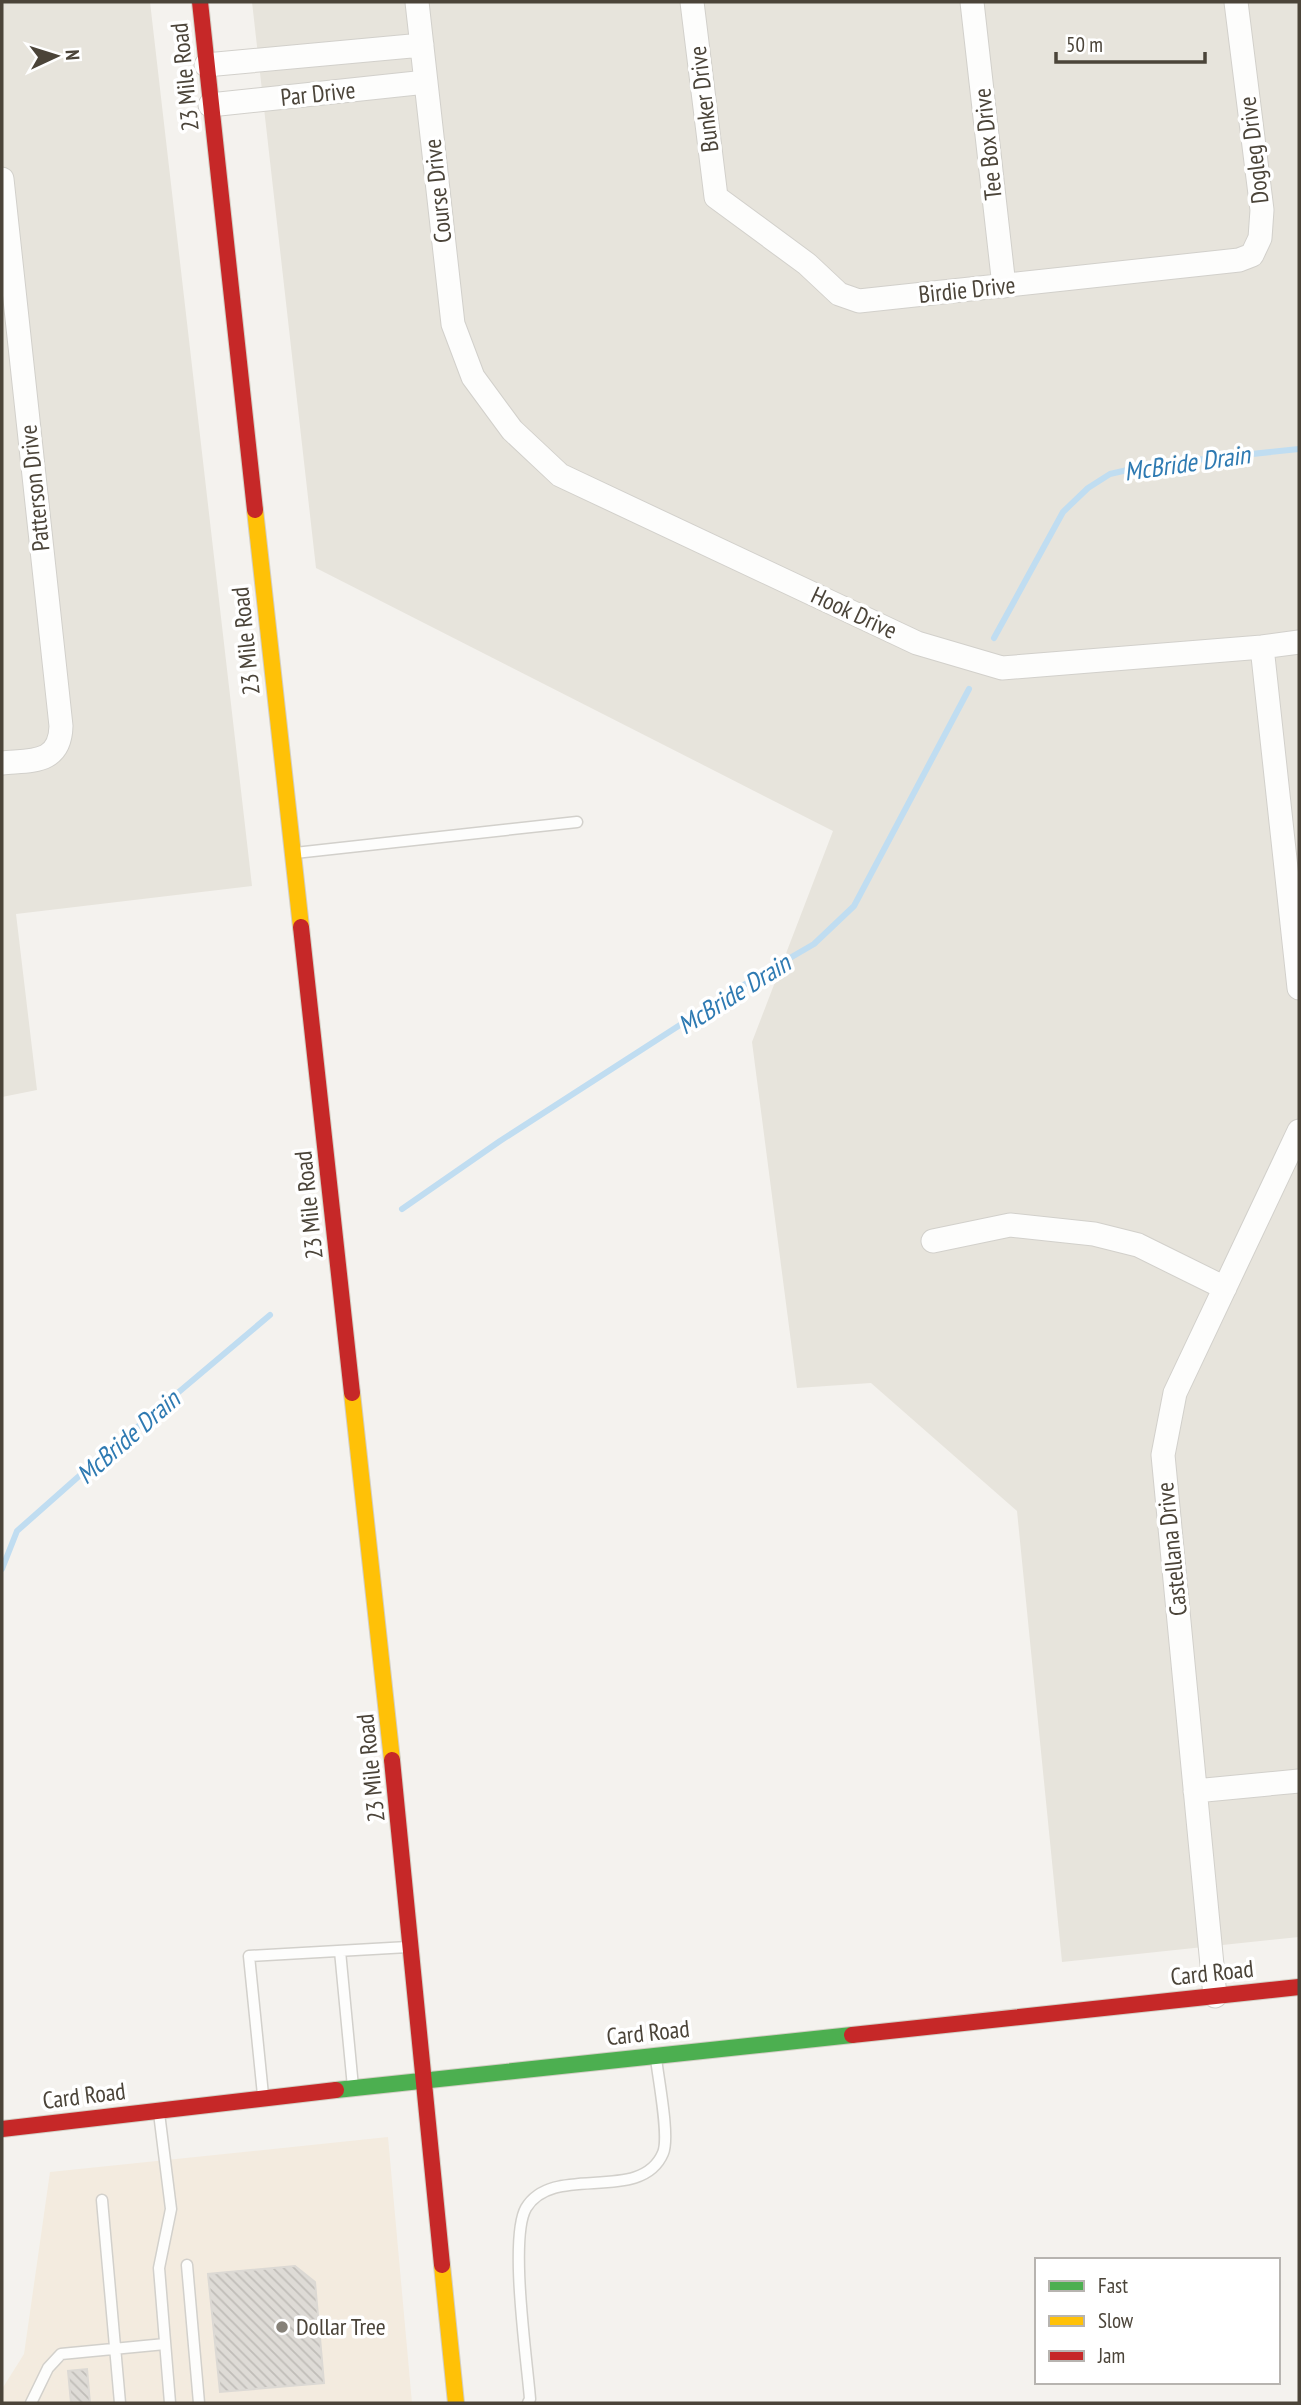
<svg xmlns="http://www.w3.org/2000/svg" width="1301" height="2405" font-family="'PT Sans Narrow',sans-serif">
  <defs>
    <pattern id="building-back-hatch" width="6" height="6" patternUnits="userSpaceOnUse" patternTransform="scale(1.75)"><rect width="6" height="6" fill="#dedbd6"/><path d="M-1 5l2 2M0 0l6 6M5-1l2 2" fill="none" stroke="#c0bdb8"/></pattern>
  </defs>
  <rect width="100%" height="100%" fill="#f4f2ee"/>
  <!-- residential -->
  <path fill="#e7e4dc" d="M2 2H150L252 886 16 914 37 1090 2 1097Z
    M252 2H1299V1937L1062 1962 1017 1511 871 1383 797 1388 752 1042 833 831 316 568Z"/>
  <!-- commercial -->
  <path fill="#f3ebdf" d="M388 2137 412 2403H2V2389L24 2354 50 2172Z"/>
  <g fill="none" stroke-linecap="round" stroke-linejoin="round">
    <!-- stream -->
    <path stroke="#c0ddf1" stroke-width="6" d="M994 638 1063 512 1088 488 1110 474 1149 465 1299 449
      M402 1209 500 1141 728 994 814 944 854 906 969 689
      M2 1569 17 1531 78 1477 270 1315"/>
  </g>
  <!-- building -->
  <path fill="url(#building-back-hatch)" stroke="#dcd9d4" stroke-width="2" d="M295 2266 315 2282 324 2383 220 2392 208 2274Z
    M87 2369 90 2403H71L68 2371Z"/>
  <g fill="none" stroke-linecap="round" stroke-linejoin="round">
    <!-- lane casing -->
    <g stroke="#d2d0cb" stroke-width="13">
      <path id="lane" d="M295 853 577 822
        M340 1951 353 2087
        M263 2095 249 1956 408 1947
        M159 2113 171 2209 159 2268 170 2403
        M102 2200 120 2403
        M187 2265 199 2403
        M31 2403 48 2368 61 2354 165 2344
        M528 2403 530 2399C527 2360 509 2238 526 2208 553 2162 641 2205 663 2153 670 2137 658 2078 656 2058"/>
    </g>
    <!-- street casing -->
    <g stroke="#d2d0cb" stroke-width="25">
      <path id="street" d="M417 2 453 324 473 377 512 430 560 475 917 643 1002 668 1262 647 1299 642
        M692 2 716 197 807 264 839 294 859 301 1239 260 1252 255 1260 238 1262 210 1236 2
        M972 2 1004 286
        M206 65 422 45
        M210 105 426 82
        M2 179 61 726C60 765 30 760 2 763
        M1262 647 1299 988
        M933 1241 1010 1225 1094 1234 1138 1245 1225 1288
        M1195 1791 1299 1781
        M1215 1996 1163 1455 1175 1393 1299 1131"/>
    </g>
    <!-- fast casing -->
    <g stroke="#d3cfc5" stroke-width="18">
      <path id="fast" d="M336 2090 852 2035"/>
    </g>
    <!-- slow casing -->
    <g stroke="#d3cfc5" stroke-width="18">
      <path id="slow" d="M255 510 301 927
        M352 1393 392 1760
        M442 2265 456 2403"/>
    </g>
    <!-- jam casing -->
    <g stroke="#d3cfc5" stroke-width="18">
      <path id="jam" d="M200 2 255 510
        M301 927 352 1393
        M392 1760 442 2265
        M852 2035 1299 1987
        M2 2129 336 2090"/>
    </g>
    <!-- lane -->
    <use href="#lane" stroke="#fdfdfc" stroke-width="10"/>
    <!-- street -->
    <use href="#street" stroke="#fdfdfc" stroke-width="23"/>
    <!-- fast -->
    <use href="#fast" stroke="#4caf50" stroke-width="16"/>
    <!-- slow -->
    <use href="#slow" stroke="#ffc107" stroke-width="16"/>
    <!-- jam -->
    <use href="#jam" stroke="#c62828" stroke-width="16"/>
  </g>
  <!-- markers -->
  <circle fill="#868178" stroke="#fff" stroke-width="2.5" cx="282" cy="2327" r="7"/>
  <g text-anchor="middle" stroke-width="7" stroke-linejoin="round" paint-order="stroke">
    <!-- street labels -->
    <g font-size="24" fill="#4b4439" stroke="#fff">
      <text transform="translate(185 77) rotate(-96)" y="8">23 Mile Road</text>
      <text transform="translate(318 94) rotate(-6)" y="8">Par Drive</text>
      <text transform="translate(704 99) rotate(-97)" y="8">Bunker Drive</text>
      <text transform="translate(988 144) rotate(-96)" y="8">Tee Box Drive</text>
      <text transform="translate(1254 150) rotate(-97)" y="8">Dogleg Drive</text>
      <text transform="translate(438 191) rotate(-96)" y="8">Course Drive</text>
      <text transform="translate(967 290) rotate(-6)" y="8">Birdie Drive</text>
      <text transform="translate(35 488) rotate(-96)" y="8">Patterson Drive</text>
      <text transform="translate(854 613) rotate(25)" y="8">Hook Drive</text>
      <text transform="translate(246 641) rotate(-96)" y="8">23 Mile Road</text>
      <text transform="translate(309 1205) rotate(-96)" y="8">23 Mile Road</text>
      <text transform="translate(1172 1549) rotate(-96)" y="8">Castellana Drive</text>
      <text transform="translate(371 1768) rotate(-96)" y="8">23 Mile Road</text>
      <text transform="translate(1212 1973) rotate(-6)" y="8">Card Road</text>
      <text transform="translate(648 2033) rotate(-6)" y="8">Card Road</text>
      <text transform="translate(84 2096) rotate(-7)" y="8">Card Road</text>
    </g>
    <!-- poi labels -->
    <g font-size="24" fill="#4b4439" stroke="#fff" text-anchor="start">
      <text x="296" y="2335">Dollar Tree</text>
    </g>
    <!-- water labels -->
    <g font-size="26" font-style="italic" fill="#2e7ab2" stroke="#fff">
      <text transform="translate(1187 463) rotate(-8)" y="9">McBride Drain</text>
      <text transform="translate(734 994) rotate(-32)" y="9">McBride Drain</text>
      <text transform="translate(128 1437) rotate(-41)" y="9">McBride Drain</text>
    </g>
  </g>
  <!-- border -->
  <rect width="1301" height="2405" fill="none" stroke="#4b4439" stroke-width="7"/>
  <!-- legend -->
  <rect x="1035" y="2258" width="245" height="126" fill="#ffffff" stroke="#b7b4b0" stroke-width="2"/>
  <rect x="1049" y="2281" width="35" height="10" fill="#4caf50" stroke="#b7b4b0" stroke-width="2"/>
  <text x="1098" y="2293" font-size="21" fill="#4b4439">Fast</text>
  <rect x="1049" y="2316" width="35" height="10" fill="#ffc107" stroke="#b7b4b0" stroke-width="2"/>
  <text x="1098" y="2328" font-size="21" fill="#4b4439">Slow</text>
  <rect x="1049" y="2351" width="35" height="10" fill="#c62828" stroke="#b7b4b0" stroke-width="2"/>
  <text x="1098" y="2363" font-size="21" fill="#4b4439">Jam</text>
  <!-- north arrow -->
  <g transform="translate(56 56) rotate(86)" stroke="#ffffff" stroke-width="5" paint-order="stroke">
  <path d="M0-5L12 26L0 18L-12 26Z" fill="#4b4439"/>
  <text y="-10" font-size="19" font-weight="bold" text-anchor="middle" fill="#4b4439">N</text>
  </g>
  <!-- scale -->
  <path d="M1056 52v10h149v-10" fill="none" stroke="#4b4439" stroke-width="3.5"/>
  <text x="1066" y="52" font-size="21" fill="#4b4439" stroke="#ffffff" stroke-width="5" paint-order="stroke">50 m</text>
</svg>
